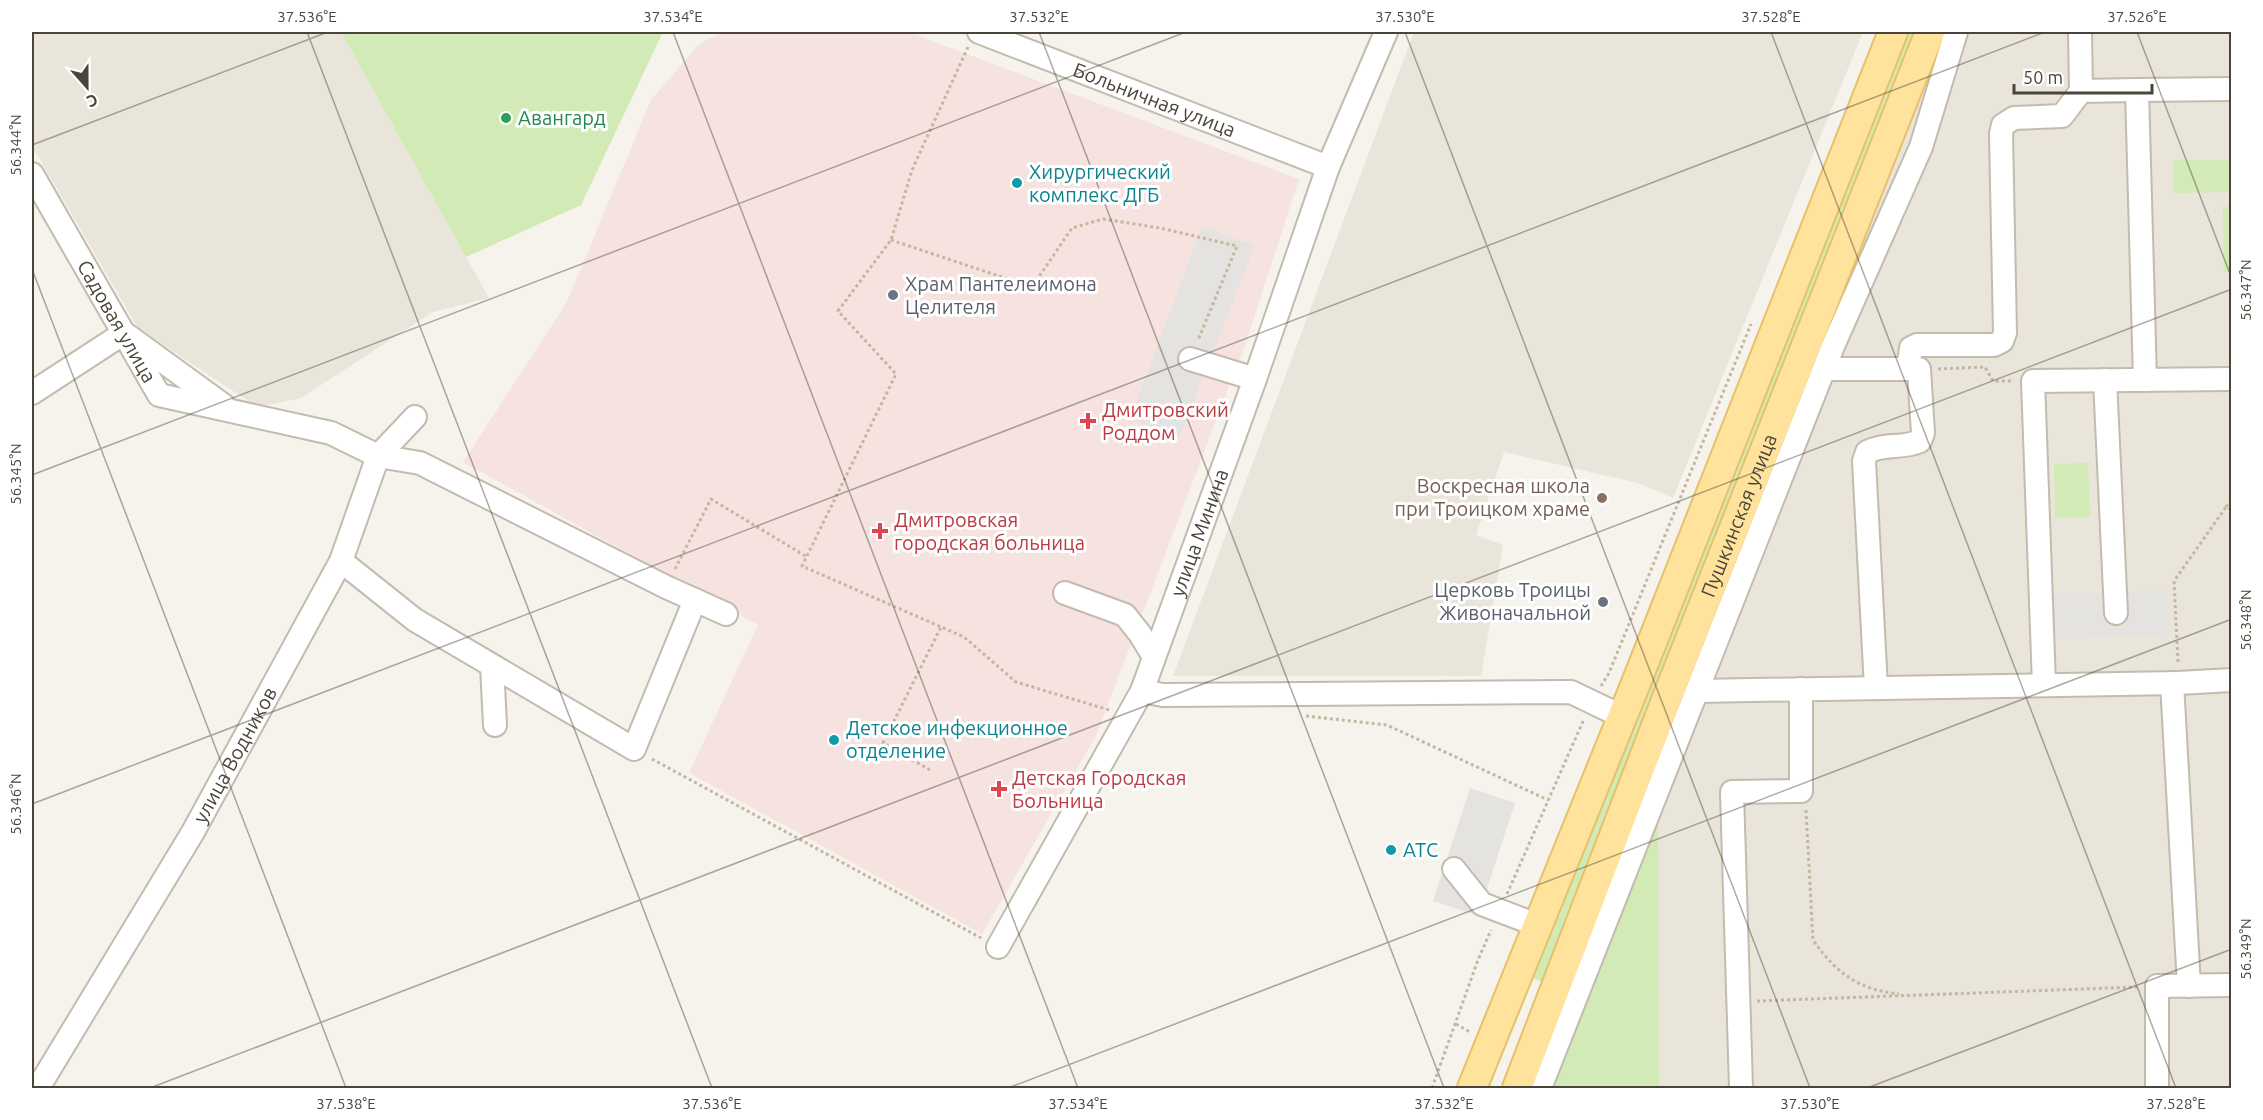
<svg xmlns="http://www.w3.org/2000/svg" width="2263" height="1120" font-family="Ubuntu,sans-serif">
  <rect width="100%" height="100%" fill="#f6f3ec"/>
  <!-- residential -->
  <path fill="#eae5da" d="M32 32H341L489 298 433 312 301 398 257 407 138 328 32 146Z
    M1414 32H1863L1673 498 1638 483 1504 452 1476 535 1503 545 1481 676H1173Z
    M1939 32H2231V1088H1528Z"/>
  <!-- medical -->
  <path fill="#f6e3e0" d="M723 32H911L922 37 1299 179 1242 355 1232 372 1228 389 1096 736 982 934 689 773 758 625 463 462 567 302 651 100 699 44Z"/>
  <!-- green -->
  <path fill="#d2eab5" d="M341 32H663L581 205 466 257Z
    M1903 32H1923L1545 983 1527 976Z
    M2173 160H2231V192L2173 193Z
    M2223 207H2231V272H2224Z
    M2088 463 2090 517 2055 518 2054 464Z
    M1658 782 1659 1088H1531Z"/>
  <!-- parking -->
  <path fill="#e5e3e0" d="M1202 226 1255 246 1180 436 1130 419Z
    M2168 591 2170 634 2050 639 2049 595Z
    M1470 788 1515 803 1482 904 1476 915 1433 901Z"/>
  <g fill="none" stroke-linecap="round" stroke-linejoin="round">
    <!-- minor casing -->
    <g stroke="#c2bbae" stroke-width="26">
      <g id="minor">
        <path id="s1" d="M979 32 1328 167"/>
        <path d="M2080 32 2081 91 2137 90"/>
        <path id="s2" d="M32 174 159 395 331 433 378 456 420 463 666 587 726 614"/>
        <path d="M1190 359 1255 379"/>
        <path d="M1824 369H1919L1923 433 1920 441C1903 449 1884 443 1867 452L1864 461 1876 688"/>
        <path d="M1908 369 1911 348 1917 345H1994L2002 341 2005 333 2001 134 2003 125 2014 118 2062 116 2081 91"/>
        <path d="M2105 380 2116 613"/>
        <path d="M2145 380 2137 90 2232 89"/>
        <path d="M32 393 124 333 223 405"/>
        <path d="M341 561 415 620 634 749 695 600"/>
        <path d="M1065 593 1125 615 1140 634 1154 657"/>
        <path d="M492 666 495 725"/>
        <path d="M2172 683 2189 986"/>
        <path d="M2044 685 2033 381 2232 379"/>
        <path d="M1142 691 1163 695 1571 692 1623 717"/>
        <path d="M1697 691 2178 683 2232 680"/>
        <path d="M1454 869 1482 904 1537 925"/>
        <path id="s3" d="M998 947 1142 691 1255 379 1328 167 1386 32"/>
        <path id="s4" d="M38 1088 193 832 341 561 378 456 415 417"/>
        <path d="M1540 1088 1833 346 1921 147 1956 32"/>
        <path d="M1741 1088 1732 792 1801 791V689"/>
        <path d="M2157 1088V986L2232 985"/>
      </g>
    </g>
    <!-- major casing -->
    <g stroke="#e6c16a" stroke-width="32">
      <g id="major">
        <path d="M1472 1088 1636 683 1893 32"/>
        <path id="s5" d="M1517 1088 1668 695 1930 32"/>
      </g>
    </g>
    <!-- path -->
    <path stroke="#c4b79f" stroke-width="3" stroke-dasharray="3 3" stroke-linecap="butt" d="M968 47 912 170 891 240 838 311 896 374 802 566 964 637 1016 682 1109 710
      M891 240 1032 287 1072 228 1103 219 1160 228 1237 246 1198 340
      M1938 369 1985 367 1993 381H2014
      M2226 507 2232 498
      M675 569 711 499 807 557
      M2178 662 2174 581 2226 507 2232 510
      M1601 686 1609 673 1751 324
      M1306 716 1387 725 1548 800
      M652 759 981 938
      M930 770 883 743 941 627
      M1806 810 1813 940C1836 973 1859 990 1899 994
      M1507 894 1584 719
      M1757 1001 2137 987
      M1456 1024 1470 1032
      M1432 1088 1478 960 1491 930"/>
    <!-- minor -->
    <use href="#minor" stroke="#fff" stroke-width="22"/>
    <!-- major -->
    <use href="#major" stroke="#ffe39c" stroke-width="28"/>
  </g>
  <!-- ticks -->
  <path fill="none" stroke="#4b4439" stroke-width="1.5" stroke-opacity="0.45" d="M307 32 712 1088M673 32 1078 1088M1039 32 1444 1088M1405 32 1810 1088M1771 32 2176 1088M2137 32 2232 279M32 145 328 32M32 269 346 1088M32 475 1186 32M32 804 2045 32M150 1088 2232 289M1008 1088 2232 619M1867 1088 2232 949"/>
  <!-- markers -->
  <circle fill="#2e9e5b" stroke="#fff" stroke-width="2" cx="506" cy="118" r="6"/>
  <g fill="#0f9aa8" stroke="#fff" stroke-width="2">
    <circle cx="1017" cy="183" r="6"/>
    <circle cx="834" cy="740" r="6"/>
    <circle cx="1391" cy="850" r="6"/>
  </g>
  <g fill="#6b7280" stroke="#fff" stroke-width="2">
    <circle cx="893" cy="295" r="6"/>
    <circle cx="1603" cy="602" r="6"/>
  </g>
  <g fill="#e0444e" stroke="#fff" stroke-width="2">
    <path d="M1085 412h6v6h6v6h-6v6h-6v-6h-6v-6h6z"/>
    <path d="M877 522h6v6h6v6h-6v6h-6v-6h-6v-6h6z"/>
    <path d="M996 780h6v6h6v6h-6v6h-6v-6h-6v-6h6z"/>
  </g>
  <circle fill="#8d6e63" stroke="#fff" stroke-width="2" cx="1602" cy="498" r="6"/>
  <g text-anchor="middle" stroke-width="6" stroke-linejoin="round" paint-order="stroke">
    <!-- street labels -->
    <g font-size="20" fill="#4b4439" stroke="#fff">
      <text dy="7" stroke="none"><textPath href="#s1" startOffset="188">Больничная улица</textPath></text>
      <text dy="7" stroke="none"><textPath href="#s2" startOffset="170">Садовая улица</textPath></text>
      <text dy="7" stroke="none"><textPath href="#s5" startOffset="614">Пушкинская улица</textPath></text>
      <text dy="7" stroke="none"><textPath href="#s3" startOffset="462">улица Минина</textPath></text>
      <text dy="7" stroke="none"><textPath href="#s4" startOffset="387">улица Водников</textPath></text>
    </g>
    <!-- leisure labels -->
    <g font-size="20" fill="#27864d" stroke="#fff" text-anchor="start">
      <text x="518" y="125">Авангард</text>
    </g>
    <!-- culture labels -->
    <g font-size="20" fill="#0d838f" stroke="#fff" text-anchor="start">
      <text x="1029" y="179">Хирургический<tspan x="1029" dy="23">комплекс ДГБ</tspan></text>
      <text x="846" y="735">Детское инфекционное<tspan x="846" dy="23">отделение</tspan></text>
      <text x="1403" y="857">АТС</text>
    </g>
    <!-- worship labels -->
    <g font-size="20" fill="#5b616d" stroke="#fff" text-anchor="start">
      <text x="905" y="291">Храм Пантелеимона<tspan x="905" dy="23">Целителя</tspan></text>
      <text x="1591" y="597" text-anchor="end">Церковь Троицы<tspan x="1591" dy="23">Живоначальной</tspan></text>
    </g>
    <!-- health labels -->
    <g font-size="20" fill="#be3a42" stroke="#fff" text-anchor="start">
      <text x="1102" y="417">Дмитровский<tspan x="1102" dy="23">Роддом</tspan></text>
      <text x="894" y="527">Дмитровская<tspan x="894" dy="23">городская больница</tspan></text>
      <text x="1012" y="785">Детская Городская<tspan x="1012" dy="23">Больница</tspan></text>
    </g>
    <!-- education labels -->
    <g font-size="20" fill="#785e54" stroke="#fff" text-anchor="end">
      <text x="1590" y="493">Воскресная школа<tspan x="1590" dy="23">при Троицком храме</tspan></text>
    </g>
  </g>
  <!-- border -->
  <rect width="2263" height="1120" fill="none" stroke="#ffffff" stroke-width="66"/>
  <!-- north arrow -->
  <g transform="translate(87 87) rotate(159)" stroke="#ffffff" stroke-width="4.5" paint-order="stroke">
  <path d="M0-4.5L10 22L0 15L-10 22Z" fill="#4b4439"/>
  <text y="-9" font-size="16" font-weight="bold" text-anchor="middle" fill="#4b4439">С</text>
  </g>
  <!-- scale -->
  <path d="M2014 84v9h138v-9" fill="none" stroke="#4b4439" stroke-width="3"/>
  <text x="2023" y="84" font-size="18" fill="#4b4439" stroke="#ffffff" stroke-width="4.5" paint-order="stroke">50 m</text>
  <rect x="33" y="33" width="2197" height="1054" fill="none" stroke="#4b4439" stroke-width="2"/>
  <g font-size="15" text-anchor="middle" fill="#4b4439">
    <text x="307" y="22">37.536°E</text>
    <text x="673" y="22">37.534°E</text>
    <text x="1039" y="22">37.532°E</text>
    <text x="1405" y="22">37.530°E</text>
    <text x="1771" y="22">37.528°E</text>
    <text x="2137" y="22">37.526°E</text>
    <text transform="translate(16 145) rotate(-90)" y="5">56.344°N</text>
    <text transform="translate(2246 290) rotate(-90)" y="5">56.347°N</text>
    <text transform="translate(16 474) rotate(-90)" y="5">56.345°N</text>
    <text transform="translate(2246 620) rotate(-90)" y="5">56.348°N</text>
    <text transform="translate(16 804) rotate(-90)" y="5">56.346°N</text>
    <text transform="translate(2246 949) rotate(-90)" y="5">56.349°N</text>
    <text x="346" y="1109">37.538°E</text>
    <text x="712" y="1109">37.536°E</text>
    <text x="1078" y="1109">37.534°E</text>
    <text x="1444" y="1109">37.532°E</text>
    <text x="1810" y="1109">37.530°E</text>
    <text x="2176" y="1109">37.528°E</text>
  </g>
</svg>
